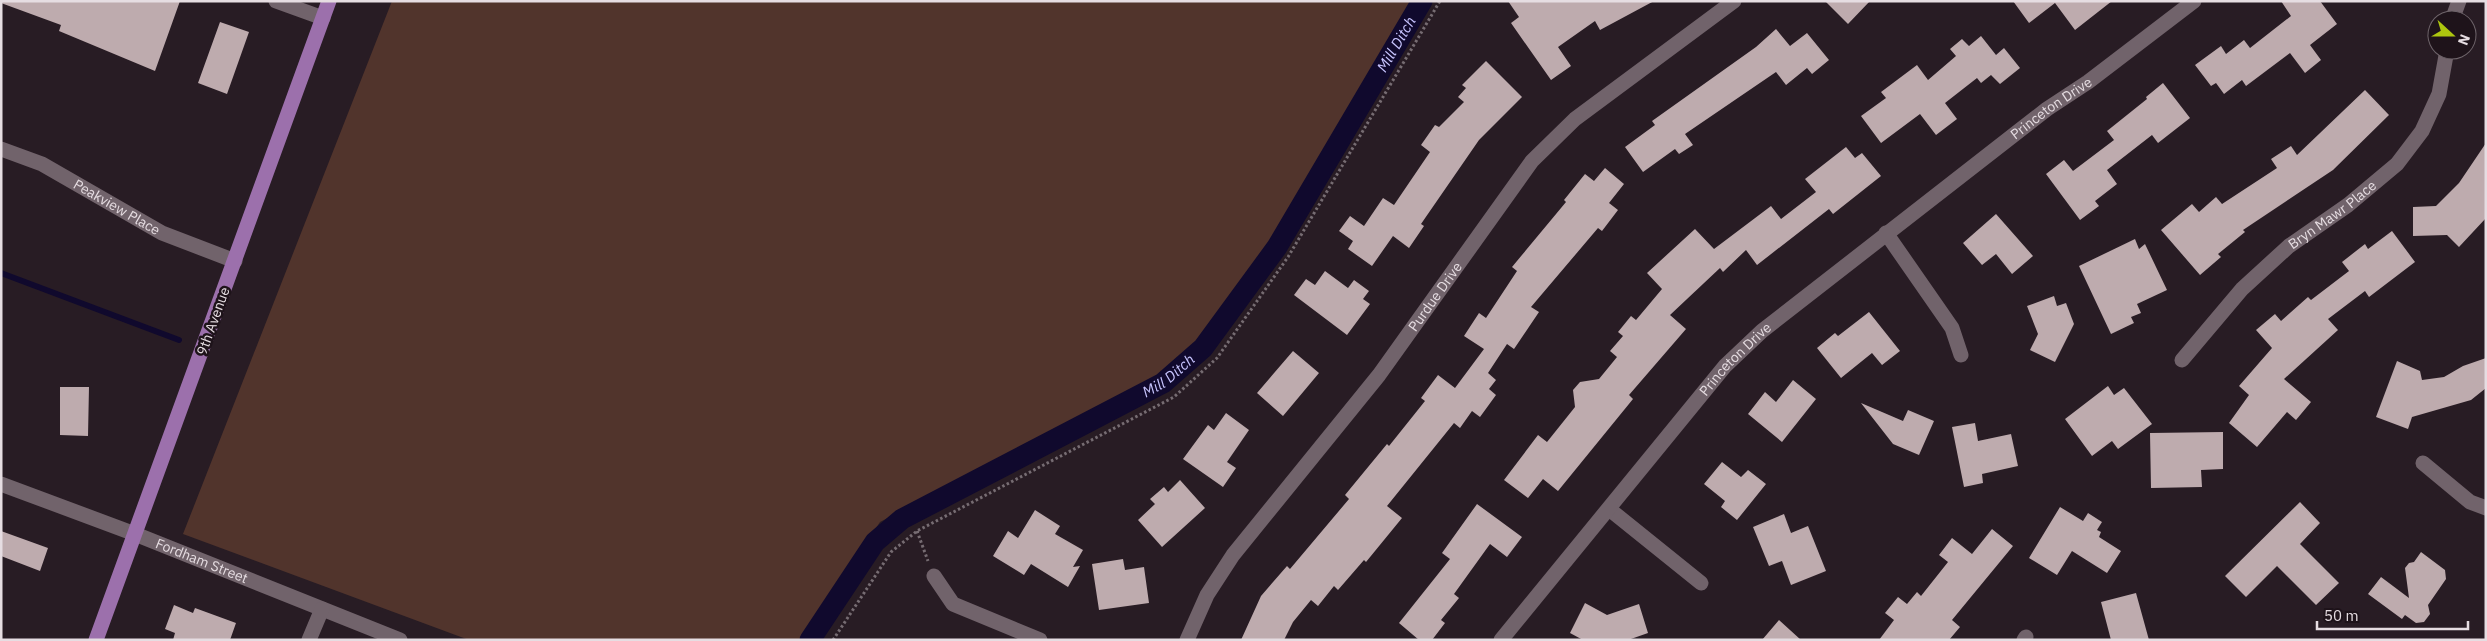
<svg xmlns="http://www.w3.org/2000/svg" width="2487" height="641" font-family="'IBM Plex Sans',sans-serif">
  <rect width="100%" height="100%" fill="#281c24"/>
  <!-- green -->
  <path fill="#51342c" d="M392 1H1411L1271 249 1198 342 1166 373 880 522 801 640H469L183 534Z"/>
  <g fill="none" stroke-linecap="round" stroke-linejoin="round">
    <!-- stream -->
    <path stroke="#10092d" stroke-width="6" d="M1 273 179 340"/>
    <!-- canal -->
    <path stroke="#10092d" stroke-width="21" id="s1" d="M810 640 875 542 902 519 1163 383 1203 348 1277 247 1422 1"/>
  </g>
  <!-- building -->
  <path fill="#beabae" d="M2 1H180L155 71 59 31 61 25 1 3Z
    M1508 1H1654L1600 30 1595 21 1558 47 1571 66 1551 80 1511 23 1519 17Z
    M1825 1H1870L1848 24Z
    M2013 1H2112L2075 30 2055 3 2029 23Z
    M2281 1H2320L2337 24 2310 45 2321 60 2305 73 2290 53 2246 86 2242 80 2224 94 2216 83 2211 86 2195 65 2221 46 2226 54 2244 40 2250 48 2291 16Z
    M220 22 249 32 227 94 198 83Z
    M1776 29 1790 46 1807 33 1829 60 1812 74 1807 68 1786 85 1776 72 1685 134 1693 145 1679 154 1675 149 1643 172 1625 147 1655 125 1652 121 1756 47Z
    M1981 36 1996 55 2004 48 2020 68 2000 84 1991 75 1981 83 1977 78 1945 103 1957 119 1936 135 1920 114 1881 143 1861 116 1886 98 1881 92 1917 65 1928 80 1956 56 1950 49 1962 39 1969 46Z
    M1486 61 1522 97 1479 140 1421 224 1424 226 1409 248 1393 236 1372 266 1348 249 1353 241 1339 231 1350 216 1364 226 1383 198 1394 205 1430 152 1421 145 1435 125 1439 127 1464 102 1458 97 1466 88 1462 85Z
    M2163 83 2190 118 2158 143 2152 135 2107 170 2117 184 2095 201 2099 206 2080 220 2046 174 2064 160 2073 171 2114 140 2107 131 2147 99 2146 97Z
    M2365 90 2389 115 2333 170 2243 230 2245 232 2218 254 2221 257 2200 275 2161 230 2192 204 2199 212 2216 197 2222 204 2277 168 2271 159 2291 146 2297 155Z
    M2486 143V218L2459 247 2447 235 2413 236V207L2436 206 2459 183Z
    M1846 147 1855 158 1862 153 1881 176 1833 214 1829 209 1757 265 1746 250 1723 272 1720 268 1670 315 1686 329 1629 395 1633 399 1558 491 1543 479 1528 498 1504 480 1538 435 1547 442 1575 407 1573 390 1580 382 1599 379 1617 357 1610 351 1623 336 1618 332 1631 316 1636 320 1662 289 1647 273 1695 229 1714 249 1771 206 1781 219 1816 192 1805 179Z
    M1605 168 1624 184 1609 203 1618 210 1602 231 1598 228 1531 307 1539 312 1514 349 1507 344 1488 373 1496 380 1489 389 1496 395 1480 417 1472 411 1460 428 1454 423 1387 506 1402 518 1366 562 1364 560 1338 590 1334 586 1318 606 1311 600 1293 622 1284 640H1241L1261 596 1287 566 1290 569 1349 499 1345 495 1387 444 1389 446 1425 401 1421 398 1438 375 1455 388 1484 349 1464 336 1479 313 1486 318 1517 271 1512 267 1566 202 1564 200 1585 174 1594 181Z
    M1996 214 2033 256 2012 274 1996 254 1982 265 1963 243Z
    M2392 231 2415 262 2369 297 2365 291 2328 319 2338 330 2284 379 2311 402 2296 420 2287 412 2257 447 2229 423 2249 395 2239 386 2272 348 2256 330 2275 314 2281 321 2308 297 2311 300 2349 271 2342 262 2365 244 2368 249Z
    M2135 239 2139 249 2145 244 2167 290 2137 304 2141 313 2131 317 2134 323 2111 334 2079 266Z
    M1325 271 1348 288 1354 280 1369 291 1363 299 1370 304 1347 335 1294 295 1306 279 1315 285Z
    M2054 296 2057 306 2066 303 2074 324 2055 362 2030 350 2038 334 2027 306Z
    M1869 312 1900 351 1882 365 1872 353 1841 378 1817 348 1835 333 1838 336Z
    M1293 351 1319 373 1283 416 1257 393Z
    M2486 358V388L2471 400 2412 417 2408 429 2376 417 2397 361 2420 371 2422 380 2444 377 2463 366Z
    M1793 380 1816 399 1782 442 1748 414 1765 392 1776 402Z
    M2108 386 2114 395 2124 388 2152 424 2118 449 2112 441 2092 456 2065 419Z
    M60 387H89L88 436 60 435Z
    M1861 403 1903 421 1908 410 1934 421 1919 455 1893 444Z
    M1226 413 1249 430 1227 462 1236 468 1223 487 1183 459 1208 425 1214 430Z
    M1975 423 1978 441 2011 434 2018 466 1982 474 1983 483 1964 487 1952 427Z
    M2223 432V469L2201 470 2202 487 2151 488 2150 433Z
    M1722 462 1741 477 1748 470 1766 484 1737 520 1721 507 1725 501 1704 484Z
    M1180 480 1205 508 1162 547 1138 520 1155 504 1150 499 1164 487 1168 492Z
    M2300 502 2320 523 2300 544 2339 583 2316 605 2277 566 2246 597 2225 576Z
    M1477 504 1522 537 1507 557 1490 544 1454 594 1459 598 1441 620 1445 623 1432 640H1419L1399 623 1450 559 1442 553Z
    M2060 507 2083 521 2088 513 2102 522 2097 530 2101 532 2099 537 2121 551 2107 573 2072 551 2057 575 2029 558Z
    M1035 510 1060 526 1055 534 1083 550 1073 567 1080 566 1068 587 1031 564 1024 575 993 556 1008 531 1018 538Z
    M1784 514 1791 533 1808 526 1826 571 1791 585 1782 561 1769 566 1753 527Z
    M1992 529 2013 546 1952 620 1960 627 1949 640H1879L1894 620 1885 613 1898 597 1907 604 1917 592 1921 596 1948 562 1939 555 1952 538 1972 554Z
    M1 531 48 548 40 571 1 556Z
    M2421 552 2445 570 2446 579 2428 605 2430 614 2424 622 2416 623 2405 615 2402 619 2368 594 2381 577 2409 598 2405 568 2409 563 2414 562Z
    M1123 559 1125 570 1144 567 1149 603 1099 610 1092 564Z
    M2136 593 2149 640H2111L2101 602Z
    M1585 603 1607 615 1639 604 1648 633 1628 640H1583L1570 633Z
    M174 605 193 613 195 608 236 623 230 640H173L175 633 165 629Z
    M1779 620 1801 640H1762Z"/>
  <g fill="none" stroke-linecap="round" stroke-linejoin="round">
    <!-- path -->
    <path stroke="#766c72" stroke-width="3" stroke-dasharray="2.5 2.5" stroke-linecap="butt" d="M917 531 928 561
      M833 640 891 552 917 531 1174 397 1217 358 1288 257 1440 1"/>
    <!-- minor -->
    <g stroke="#71636b" stroke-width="15">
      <path d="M276 1 323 18"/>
      <path d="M2452 20 2459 1"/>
      <path id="s2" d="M1 149 42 164 162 233 235 261"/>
      <path d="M1886 233 1952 328 1961 355"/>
      <path id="s3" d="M2182 360 2242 289 2289 246 2348 205 2397 164 2422 131 2439 94 2447 50"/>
      <path d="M2423 463 2470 502 2486 508"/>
      <path id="s4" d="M1 484 135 534 400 640"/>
      <path d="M1609 509 1701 583"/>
      <path d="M934 576 953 604 1040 640"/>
      <path d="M309 640 322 609"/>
      <path id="s5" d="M1187 640 1207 595 1233 555 1379 375 1532 161 1575 119 1734 1"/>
      <path id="s6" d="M1501 640 1725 366 1762 331 2047 109 2088 82 2194 1"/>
      <path d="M2024 640 2026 637"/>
    </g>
    <!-- major -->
    <path stroke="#9c70ac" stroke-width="15" d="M96 640 329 1"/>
  </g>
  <g text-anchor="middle" stroke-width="5" stroke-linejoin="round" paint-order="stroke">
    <!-- street labels -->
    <g font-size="14" fill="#e6dde2" stroke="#1e131a">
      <text dy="5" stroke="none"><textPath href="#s6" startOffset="770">Princeton Drive</textPath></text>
      <text dy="5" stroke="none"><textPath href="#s2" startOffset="130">Peakview Place</textPath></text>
      <text dy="5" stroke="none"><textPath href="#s3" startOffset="210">Bryn Mawr Place</textPath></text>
      <text dy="5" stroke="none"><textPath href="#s5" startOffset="425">Purdue Drive</textPath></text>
      <text transform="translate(213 321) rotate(-70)" y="5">9th Avenue</text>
      <text dy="5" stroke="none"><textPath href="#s6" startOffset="366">Princeton Drive</textPath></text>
      <text dy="5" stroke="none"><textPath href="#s4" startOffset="215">Fordham Street</textPath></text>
    </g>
    <!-- water labels -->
    <g font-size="15" font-style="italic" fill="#c7c4fe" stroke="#1e131a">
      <text dy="5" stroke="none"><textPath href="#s1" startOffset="861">Mill Ditch</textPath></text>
      <text dy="5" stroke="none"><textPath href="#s1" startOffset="456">Mill Ditch</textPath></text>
    </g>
  </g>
  <!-- border -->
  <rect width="2487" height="641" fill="none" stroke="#e6dde2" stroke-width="5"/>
  <!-- north arrow -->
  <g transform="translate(2452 35) rotate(111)"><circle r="24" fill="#1e131a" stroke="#6e646a"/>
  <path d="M0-4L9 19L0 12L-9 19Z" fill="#adc60f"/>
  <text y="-8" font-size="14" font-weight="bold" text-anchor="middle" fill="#e6dde2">N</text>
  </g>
  <!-- scale -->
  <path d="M2317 621v8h151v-8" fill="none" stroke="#e6dde2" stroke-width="2.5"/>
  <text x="2324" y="621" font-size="15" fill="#e6dde2" stroke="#1e131a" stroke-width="4" paint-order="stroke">50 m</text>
</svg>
